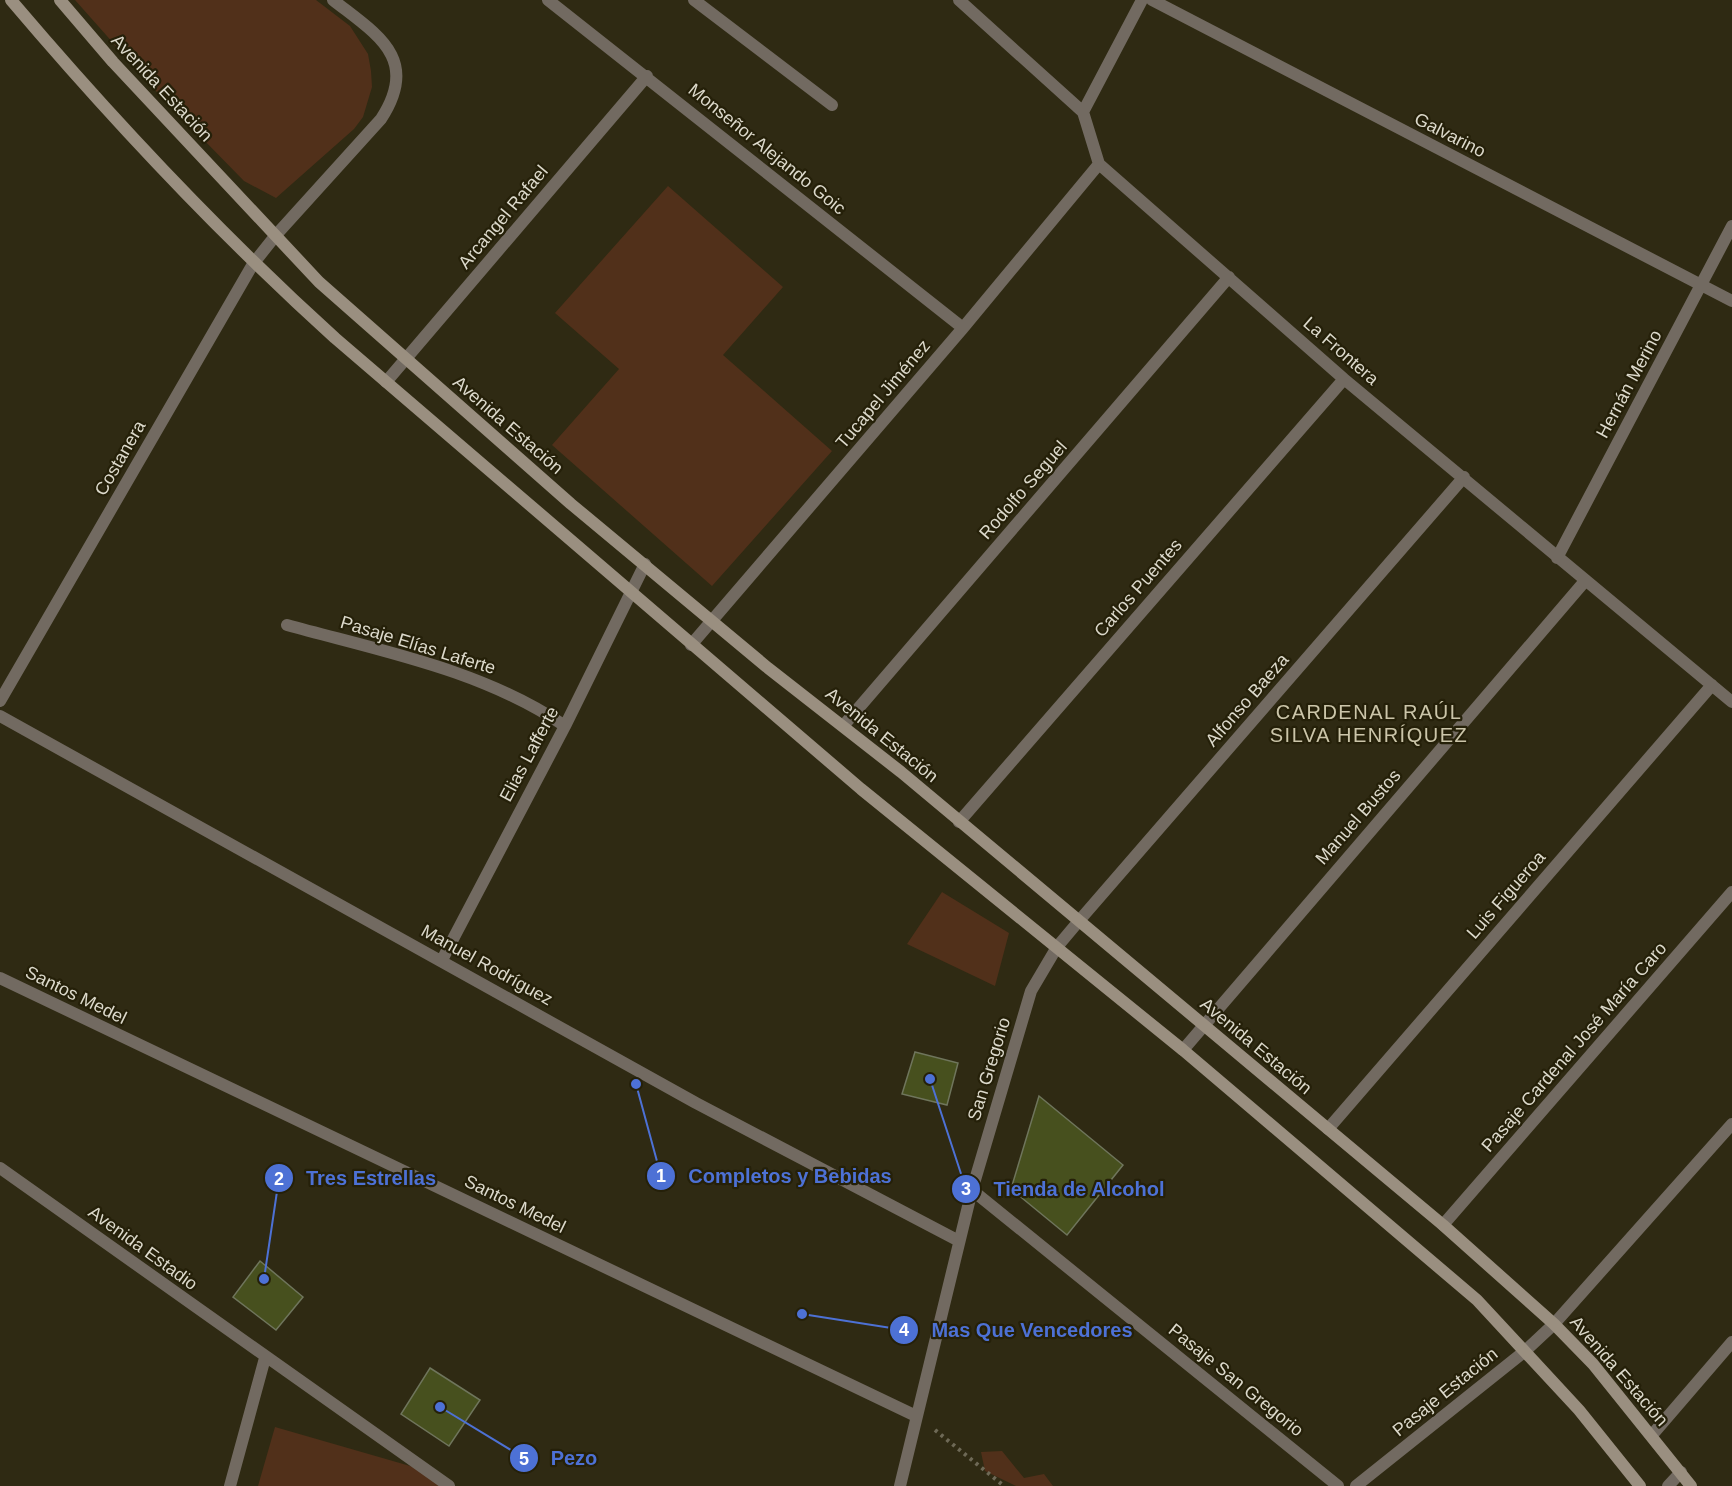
<svg xmlns="http://www.w3.org/2000/svg" width="1732" height="1486" font-family="Arial,sans-serif">
  <rect width="100%" height="100%" fill="#2f2a13"/>
  <!-- green -->
  <path fill="#51301a" d="M75 0H316L350 26 368 54 371 71 372 87 363 117 354 129 276 198 244 181 154 89Z
    M668 186 783 287 723 355 832 451 712 586 552 445 619 369 555 313Z
    M942 892 1009 933 995 986 907 944Z
    M275 1427 424 1470 443 1486H258Z
    M1002 1451 1024 1478 1044 1474 1053 1486H1016L985 1471 981 1452Z"/>
  <!-- building -->
  <path fill="#47501e" stroke="#6f755c" stroke-width="1.5" d="M915 1052 958 1063 947 1105 902 1094Z
    M1039 1096 1123 1165 1067 1235 1011 1189Z
    M260 1261 303 1297 276 1330 233 1297Z
    M430 1368 480 1400 449 1446 401 1414Z"/>
  <g fill="none" stroke-linecap="round" stroke-linejoin="round">
    <!-- path -->
    <path stroke="#6e6956" stroke-width="4" stroke-dasharray="3 4.5" stroke-linecap="butt" d="M935 1430 1004 1486"/>
    <!-- lane -->
    <path stroke="#726a61" stroke-width="12" d="M276 235 381 119C421 58 376 34 333 0"/>
    <!-- street -->
    <path stroke="#726a61" stroke-width="12" d="M548 0 963 328
      M694 0 832 105
      M959 0 1083 112 1099 164 1344 379 1732 702
      M1152 0 1732 301
      M1083 112 1142 0
      M386 382 647 76
      M1557 558 1732 226
      M287 625C381 651 483 670 565 726
      M691 645 963 328 1099 164
      M0 701 253 264 276 235
      M0 716 696 1103 959 1241
      M844 725 1229 277
      M959 822 1344 379
      M442 960 565 726 645 564
      M0 978 916 1416
      M1183 1050 1585 581
      M1328 1129 1712 685
      M0 1168 449 1486
      M972 1190 1338 1486
      M1443 1225 1732 892
      M1652 1435 1732 1342
      M230 1486 265 1358
      M900 1486 972 1190 1031 991 1057 947 1078 922 1464 477
      M1356 1486 1525 1351 1554 1324 1732 1124
      M1668 1486 1681 1472"/>
    <!-- secondary -->
    <path stroke="#9a8f80" stroke-width="12" d="M11 0C112 119 219 233 335 338L861 789 1183 1050 1477 1300 1579 1410 1640 1486
      M60 0 113 62 319 282 571 504 768 668 901 772 1443 1225 1554 1324 1593 1364 1691 1486"/>
  </g>
  <g text-anchor="middle" stroke-width="4.5" stroke-linejoin="round" paint-order="stroke">
    <!-- street labels -->
    <g font-size="18" fill="#dcd9cb" stroke="#252009">
      <text transform="translate(162 88) rotate(47)" y="6">Avenida Estación</text>
      <text transform="translate(1450 135) rotate(27)" y="6">Galvarino</text>
      <text transform="translate(767 149) rotate(39)" y="6">Monseñor Alejando Goic</text>
      <text transform="translate(503 217) rotate(-50)" y="6">Arcangel Rafael</text>
      <text transform="translate(1341 351) rotate(41)" y="6">La Frontera</text>
      <text transform="translate(1629 384) rotate(-62)" y="6">Hernán Merino</text>
      <text transform="translate(883 394) rotate(-50)" y="6">Tucapel Jiménez</text>
      <text transform="translate(508 425) rotate(41)" y="6">Avenida Estación</text>
      <text transform="translate(120 458) rotate(-60)" y="6">Costanera</text>
      <text transform="translate(1023 490) rotate(-49)" y="6">Rodolfo Seguel</text>
      <text transform="translate(1138 588) rotate(-49)" y="6">Carlos Puentes</text>
      <text transform="translate(418 645) rotate(17)" y="6">Pasaje Elías Laferte</text>
      <text transform="translate(1247 700) rotate(-49)" y="6">Alfonso Baeza</text>
      <text transform="translate(882 735) rotate(39)" y="6">Avenida Estación</text>
      <text transform="translate(529 754) rotate(-62)" y="6">Elias Lafferte</text>
      <text transform="translate(1358 817) rotate(-49)" y="6">Manuel Bustos</text>
      <text transform="translate(1506 895) rotate(-49)" y="6">Luis Figueroa</text>
      <text transform="translate(487 965) rotate(29)" y="6">Manuel Rodríguez</text>
      <text transform="translate(76 995) rotate(26)" y="6">Santos Medel</text>
      <text transform="translate(1256 1046) rotate(40)" y="6">Avenida Estación</text>
      <text transform="translate(1574 1047) rotate(-49)" y="6">Pasaje Cardenal José María Caro</text>
      <text transform="translate(989 1069) rotate(-73)" y="6">San Gregorio</text>
      <text transform="translate(515 1204) rotate(26)" y="6">Santos Medel</text>
      <text transform="translate(143 1248) rotate(36)" y="6">Avenida Estadio</text>
      <text transform="translate(1619 1371) rotate(49)" y="6">Avenida Estación</text>
      <text transform="translate(1236 1380) rotate(39)" y="6">Pasaje San Gregorio</text>
      <text transform="translate(1445 1392) rotate(-39)" y="6">Pasaje Estación</text>
    </g>
    <!-- neighbourhood labels -->
    <g font-size="20" letter-spacing="1.5" fill="#cbc5a9" stroke="#252009">
      <text x="1369" y="719">CARDENAL RAÚL<tspan x="1369" dy="23">SILVA HENRÍQUEZ</tspan></text>
    </g>
  </g>
  <!-- callouts -->
  <path fill="none" stroke="#4d71d5" stroke-width="2" d="M636 1084L661 1176M264 1279L279 1178M930 1079L966 1189M802 1314L904 1330M440 1407L524 1458"/>
  <g fill="#4d71d5" stroke="#252009" stroke-width="2">
    <circle cx="636" cy="1084" r="6"/>
    <circle cx="264" cy="1279" r="6"/>
    <circle cx="930" cy="1079" r="6"/>
    <circle cx="802" cy="1314" r="6"/>
    <circle cx="440" cy="1407" r="6"/>
    <circle cx="661" cy="1176" r="15"/>
    <circle cx="279" cy="1178" r="15"/>
    <circle cx="966" cy="1189" r="15"/>
    <circle cx="904" cy="1330" r="15"/>
    <circle cx="524" cy="1458" r="15"/>
  </g>
  <g font-size="18" text-anchor="middle" font-weight="bold" fill="#fff">
    <text x="661" y="1182">1</text>
    <text x="279" y="1185">2</text>
    <text x="966" y="1195">3</text>
    <text x="904" y="1336">4</text>
    <text x="524" y="1465">5</text>
  </g>
  <g font-size="20" text-anchor="middle" font-weight="bold" fill="#4d71d5" stroke="#252009" stroke-width="4.5" stroke-linejoin="round" paint-order="stroke">
    <text x="790" y="1183">Completos y Bebidas</text>
    <text x="371" y="1185">Tres Estrellas</text>
    <text x="1079" y="1196">Tienda de Alcohol</text>
    <text x="1032" y="1337">Mas Que Vencedores</text>
    <text x="574" y="1465">Pezo</text>
  </g>
</svg>
